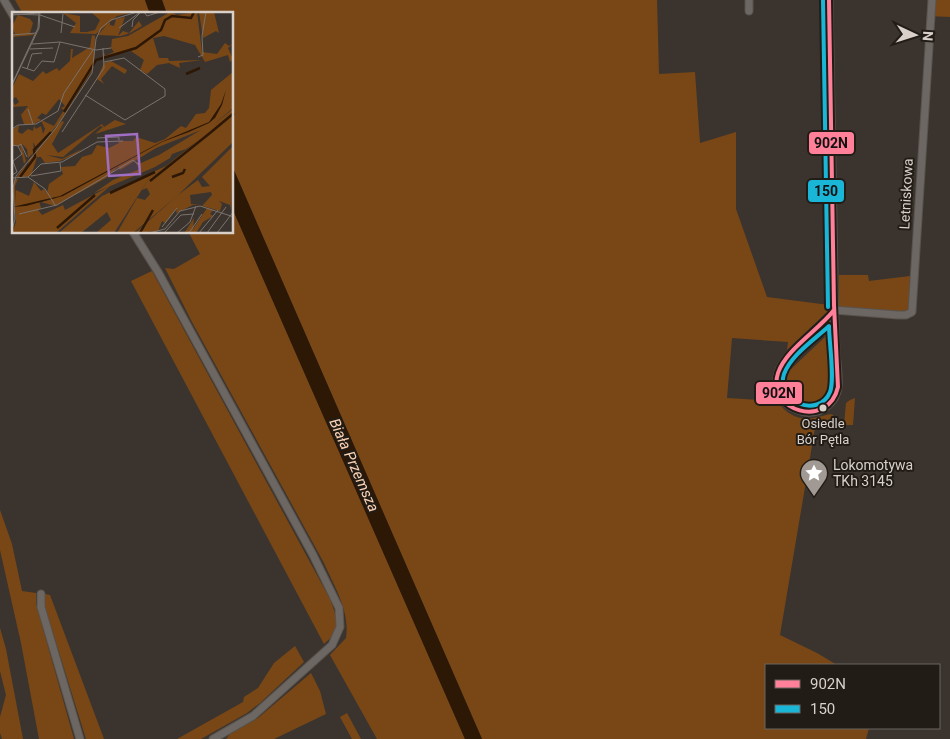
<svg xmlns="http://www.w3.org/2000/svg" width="950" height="739" font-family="Roboto,sans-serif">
  <rect width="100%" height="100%" fill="#3b342e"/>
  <!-- green -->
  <path fill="#794716" d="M15 0H145L150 14H23Z
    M162 0H657L659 74 695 72 700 143 736 132V209L767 297 829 305 827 312 787 350 788 342 732 338 727 398 777 401C793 422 806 421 830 414L833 415V425L815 428 780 635 817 653 837 665H766V728H869L866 739H482L233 168 232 14H167Z
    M929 0H950V17L928 16Z
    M233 210 465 739H377L330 655 346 638C350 611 335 588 324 563L192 322 165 268 174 269 200 254 189 233 232 232Z
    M152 271 330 599C334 609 340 625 333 635 331 638 327 641 324 644L131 281Z
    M839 275H868L869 281 910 276 909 308 904 312 897 313 839 307Z
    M827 328H829L831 331C831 343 835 380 832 389 821 423 769 403 786 367L791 369 825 337 823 332Z
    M855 398 853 425H844L846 403 850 400Z
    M0 510 12 544 22 591 36 593V604L74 739H39L21 643 0 550Z
    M45 594 50 595 104 739H86L45 607Z
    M0 628 6 649 23 739H2L0 733V717L6 695 0 671Z
    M295 646 304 662 260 703 247 713 201 739H177L243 702 244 697 258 688 274 663Z
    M311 673 320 691 326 714 274 739H226L230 734 258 718Z
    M347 713 361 739H352L340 717Z"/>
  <!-- water -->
  <path fill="#2d1705" d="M145 0H162L167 14H150Z
    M232 168H233L482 739H465L233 210Z"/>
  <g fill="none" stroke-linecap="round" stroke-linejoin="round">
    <!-- street casing -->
    <g stroke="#59524d" stroke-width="9">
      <path id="street" d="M4 0 14 17
        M749 0V11
        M829 0C831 92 832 185 834 277 834 302 835 328 836 353 837 364 839 376 838 387 836 403 821 414 806 412 796 410 786 406 781 397 760 363 819 335 834 310
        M133 232 158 272 313 555 339 608 340 627 332 645 253 716 213 739
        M834 310 898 315H906L912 312 932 0
        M41 594V607L80 739"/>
    </g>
    <!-- street -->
    <use href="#street" stroke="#6c6762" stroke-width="7"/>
    <!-- bus-1 casing -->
    <g stroke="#221c17" stroke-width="8">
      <path id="bus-1" d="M829 0 834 305 838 387C828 430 766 411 778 373 786 349 819 330 834 310"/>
    </g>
    <!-- bus-2 casing -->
    <g stroke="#221c17" stroke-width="8">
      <path id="bus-2" d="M823 0 828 307
        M829 326C829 341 835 380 830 392 819 419 775 402 784 374 791 355 814 340 829 326Z"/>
    </g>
    <!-- bus-1 -->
    <use href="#bus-1" stroke="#ff8098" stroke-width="4"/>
    <!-- bus-2 -->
    <use href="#bus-2" stroke="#1ab6d8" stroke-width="4"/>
  </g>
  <!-- icons -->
  <defs>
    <g id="sight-pin" transform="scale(1.4375)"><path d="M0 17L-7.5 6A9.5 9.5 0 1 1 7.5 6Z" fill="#a19993" stroke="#221c17"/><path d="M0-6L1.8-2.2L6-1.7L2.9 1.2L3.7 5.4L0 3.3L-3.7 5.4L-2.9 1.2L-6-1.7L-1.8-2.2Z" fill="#fff"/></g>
  </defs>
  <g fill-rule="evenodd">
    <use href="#sight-pin" x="814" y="473"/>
  </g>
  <!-- markers -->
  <circle fill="#d8d0c9" stroke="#221c17" stroke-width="2" cx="823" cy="408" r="4.5"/>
  <g text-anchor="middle" stroke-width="4" stroke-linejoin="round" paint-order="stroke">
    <!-- bus labels -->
    <g font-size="13" fill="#d8d0c9" stroke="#221c17">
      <text x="823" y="428">Osiedle<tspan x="823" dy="16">Bór Pętla</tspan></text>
    </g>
    <!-- street labels -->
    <g font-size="14" fill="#d8d0c9" stroke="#221c17">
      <text transform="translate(906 194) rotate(-87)" y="5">Letniskowa</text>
    </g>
    <!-- poi labels -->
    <g font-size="14" fill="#d8d0c9" stroke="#221c17" text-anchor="start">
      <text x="833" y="470">Lokomotywa<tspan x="833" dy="16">TKh 3145</tspan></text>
    </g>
    <!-- water labels -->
    <g font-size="15" font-style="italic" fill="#fcd2b3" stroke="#221c17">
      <text transform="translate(354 465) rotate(66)" y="5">Biała Przemsza</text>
    </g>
  </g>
  <!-- overview -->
  <g transform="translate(12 12)">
    <rect width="221" height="221" fill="#3b342e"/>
    <path d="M79 0H122L105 4 84 22 58 21 64 11 51 1 68 4V20H75L83 18 88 8ZM158 0 165 3 185 0 190 40 205 42 213 31 217 34 221 32 216 36 221 47 218 50 216 43 193 50 183 33 152 24 141 26 147 46H156L157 49 190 48 167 51 168 56 157 51 145 53 135 62 128 58 132 48 119 39 91 46 92 40 93 44 102 40 99 36 100 27 116 24ZM187 0H202L207 21 204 19 191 26ZM6 3 18 7 21 11 18 21 23 23 0 25 3 22 0 14ZM113 5 106 24 111 19 117 21 127 9 130 14 118 21 109 24 86 23 98 9V13L102 14 104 7ZM80 23 83 24 82 55 47 111 25 137 21 130 22 138 25 137 16 146 15 137 9 131 14 149 12 152 8 134H0V118L7 113 6 120 10 122 16 117 21 119 22 114 24 117 29 114 31 122 33 117 29 108 20 113 12 112 9 103 16 94 0 95V88L3 93 7 90 4 85 0 87V76L7 62 21 69 31 59 34 62 45 56 47 59 58 49 59 37H61L60 46 78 35ZM47 87 53 94 49 96 52 98 42 114 25 106 30 101 34 103ZM99 49 115 58 113 62 100 54 89 67 92 72 85 67 92 51ZM221 60V96L200 114 221 97V130L166 183 186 168 190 175 198 174 190 165 221 134 219 198 218 193 207 189 210 192 208 199 190 194 200 183 199 180 178 183 179 192 188 193H181L164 201 165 196 153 211 150 209 146 219 123 221 165 184 121 221H105L125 186 133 188 138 182 135 176 130 178 140 162 102 221H84L99 208 95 200 69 221H47L90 184 154 154 184 130 174 137 160 142 158 146 143 155 82 181 101 168 128 157 123 150 129 151 147 143 189 118 144 136 108 158 106 155 94 166 43 194 29 190 44 186 27 189 29 196 26 198 30 203 51 193 53 198 98 174 44 221H0L4 210 1 178 3 167H6L3 174 4 193V178L17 184 22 170 29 179 32 177 35 181 37 172 51 162 49 155 63 154 70 145 80 142 85 133 97 136 107 131 105 125 107 129H121L124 125 143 131 153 127 169 114 174 116 184 102 193 101 197 96 199 78ZM103 108 114 112 83 122 91 115 88 114 51 145 34 143 50 147 70 137 62 143 48 149 33 151 29 145H25L19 164 4 166 16 150 10 161 15 157 17 148 50 109 52 110 40 132 46 141 90 112 92 115ZM195 196 201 198 198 202 201 204 191 210 184 221 173 220 182 206 181 217Z" fill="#794716" fill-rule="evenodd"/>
    <path d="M214 78 210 93 203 106 197 111 177 120 150 130 51 184 14 194 0 195 48 184 149 130 197 110 209 92Z" fill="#2d1705"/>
    <path fill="none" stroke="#2d1705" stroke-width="2.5" d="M174 62 188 56M52 100 84 48 124 36 149 18 153 8 160 4 179 6 182 0M198 121 222 101M8 165 23 145 22 138 39 120M160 165 171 161 173 157M138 169 198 121M98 181 143 160M45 216 83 183M128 221 141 198"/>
    <path fill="none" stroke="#7a726c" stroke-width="1" d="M132 0 135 4 148 0M0 2 28 3M0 3 27 1M28 3 63 15M120 15 121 8 129 0M107 16 127 1M49 21 51 2M0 23 24 21M20 32 48 30 84 38 99 36M18 37 41 36M186 45 191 43 190 24 194 0M10 55 22 59 30 49 42 50 48 30M15 57 20 42 30 41M0 72 26 16 27 0M0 73 27 16 28 0M73 83 113 108 153 84V77L112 46 92 50M16 97 21 112M0 117 6 113 24 112 46 99 52 81 81 38M50 120 92 56 91 36M85 126 107 125V128M0 133 6 134 10 142 1 149M6 134 9 132 15 145M0 147 5 160 0 163M19 164 49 159 48 151M16 165 33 177 43 193M0 166 16 165 29 152 50 150 85 130 111 129M7 202 45 193 121 148 127 153M150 215 165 196M0 218 3 207 1 176 4 164 44 116 80 61 84 27 89 16 99 8 125 0M137 221 153 217 168 199 188 194 222 205M152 221 169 203 182 202M165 221 178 210 184 194M177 221 190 202M187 221 206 198M195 221 214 195M205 221 222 199"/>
    <path fill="#a06ec3" fill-opacity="0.15" stroke="#a06ec3" stroke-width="2.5" d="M125 122 128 162 97 164 94 124Z"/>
    <rect width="221" height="221" fill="none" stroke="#d8d0c9" stroke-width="2.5"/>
  </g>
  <g stroke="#221c17" stroke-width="2">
    <rect x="808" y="131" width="47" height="24" rx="5" fill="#ff8098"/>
    <rect x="807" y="179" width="38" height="24" rx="5" fill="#1ab6d8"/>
    <rect x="755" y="381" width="48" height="24" rx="5" fill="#ff8098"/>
  </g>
  <g font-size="14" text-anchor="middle" font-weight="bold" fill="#111">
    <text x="831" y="148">902N</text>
    <text x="826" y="196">150</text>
    <text x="779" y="398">902N</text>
  </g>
  <!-- legend -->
  <rect x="765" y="664" width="175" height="65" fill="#221c17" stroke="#6b645e"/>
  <rect x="775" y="680" width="25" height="8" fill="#ff8098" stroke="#6b645e"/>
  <text x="810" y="689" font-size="15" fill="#d8d0c9">902N</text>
  <rect x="775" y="705" width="25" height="8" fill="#1ab6d8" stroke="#6b645e"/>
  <text x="810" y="714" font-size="15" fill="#d8d0c9">150</text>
  <!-- north arrow -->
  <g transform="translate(915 35) rotate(94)" stroke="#221c17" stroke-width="4" paint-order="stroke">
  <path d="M0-4L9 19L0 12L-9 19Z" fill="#d8d0c9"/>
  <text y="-8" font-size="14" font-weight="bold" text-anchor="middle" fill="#d8d0c9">N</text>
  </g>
</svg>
